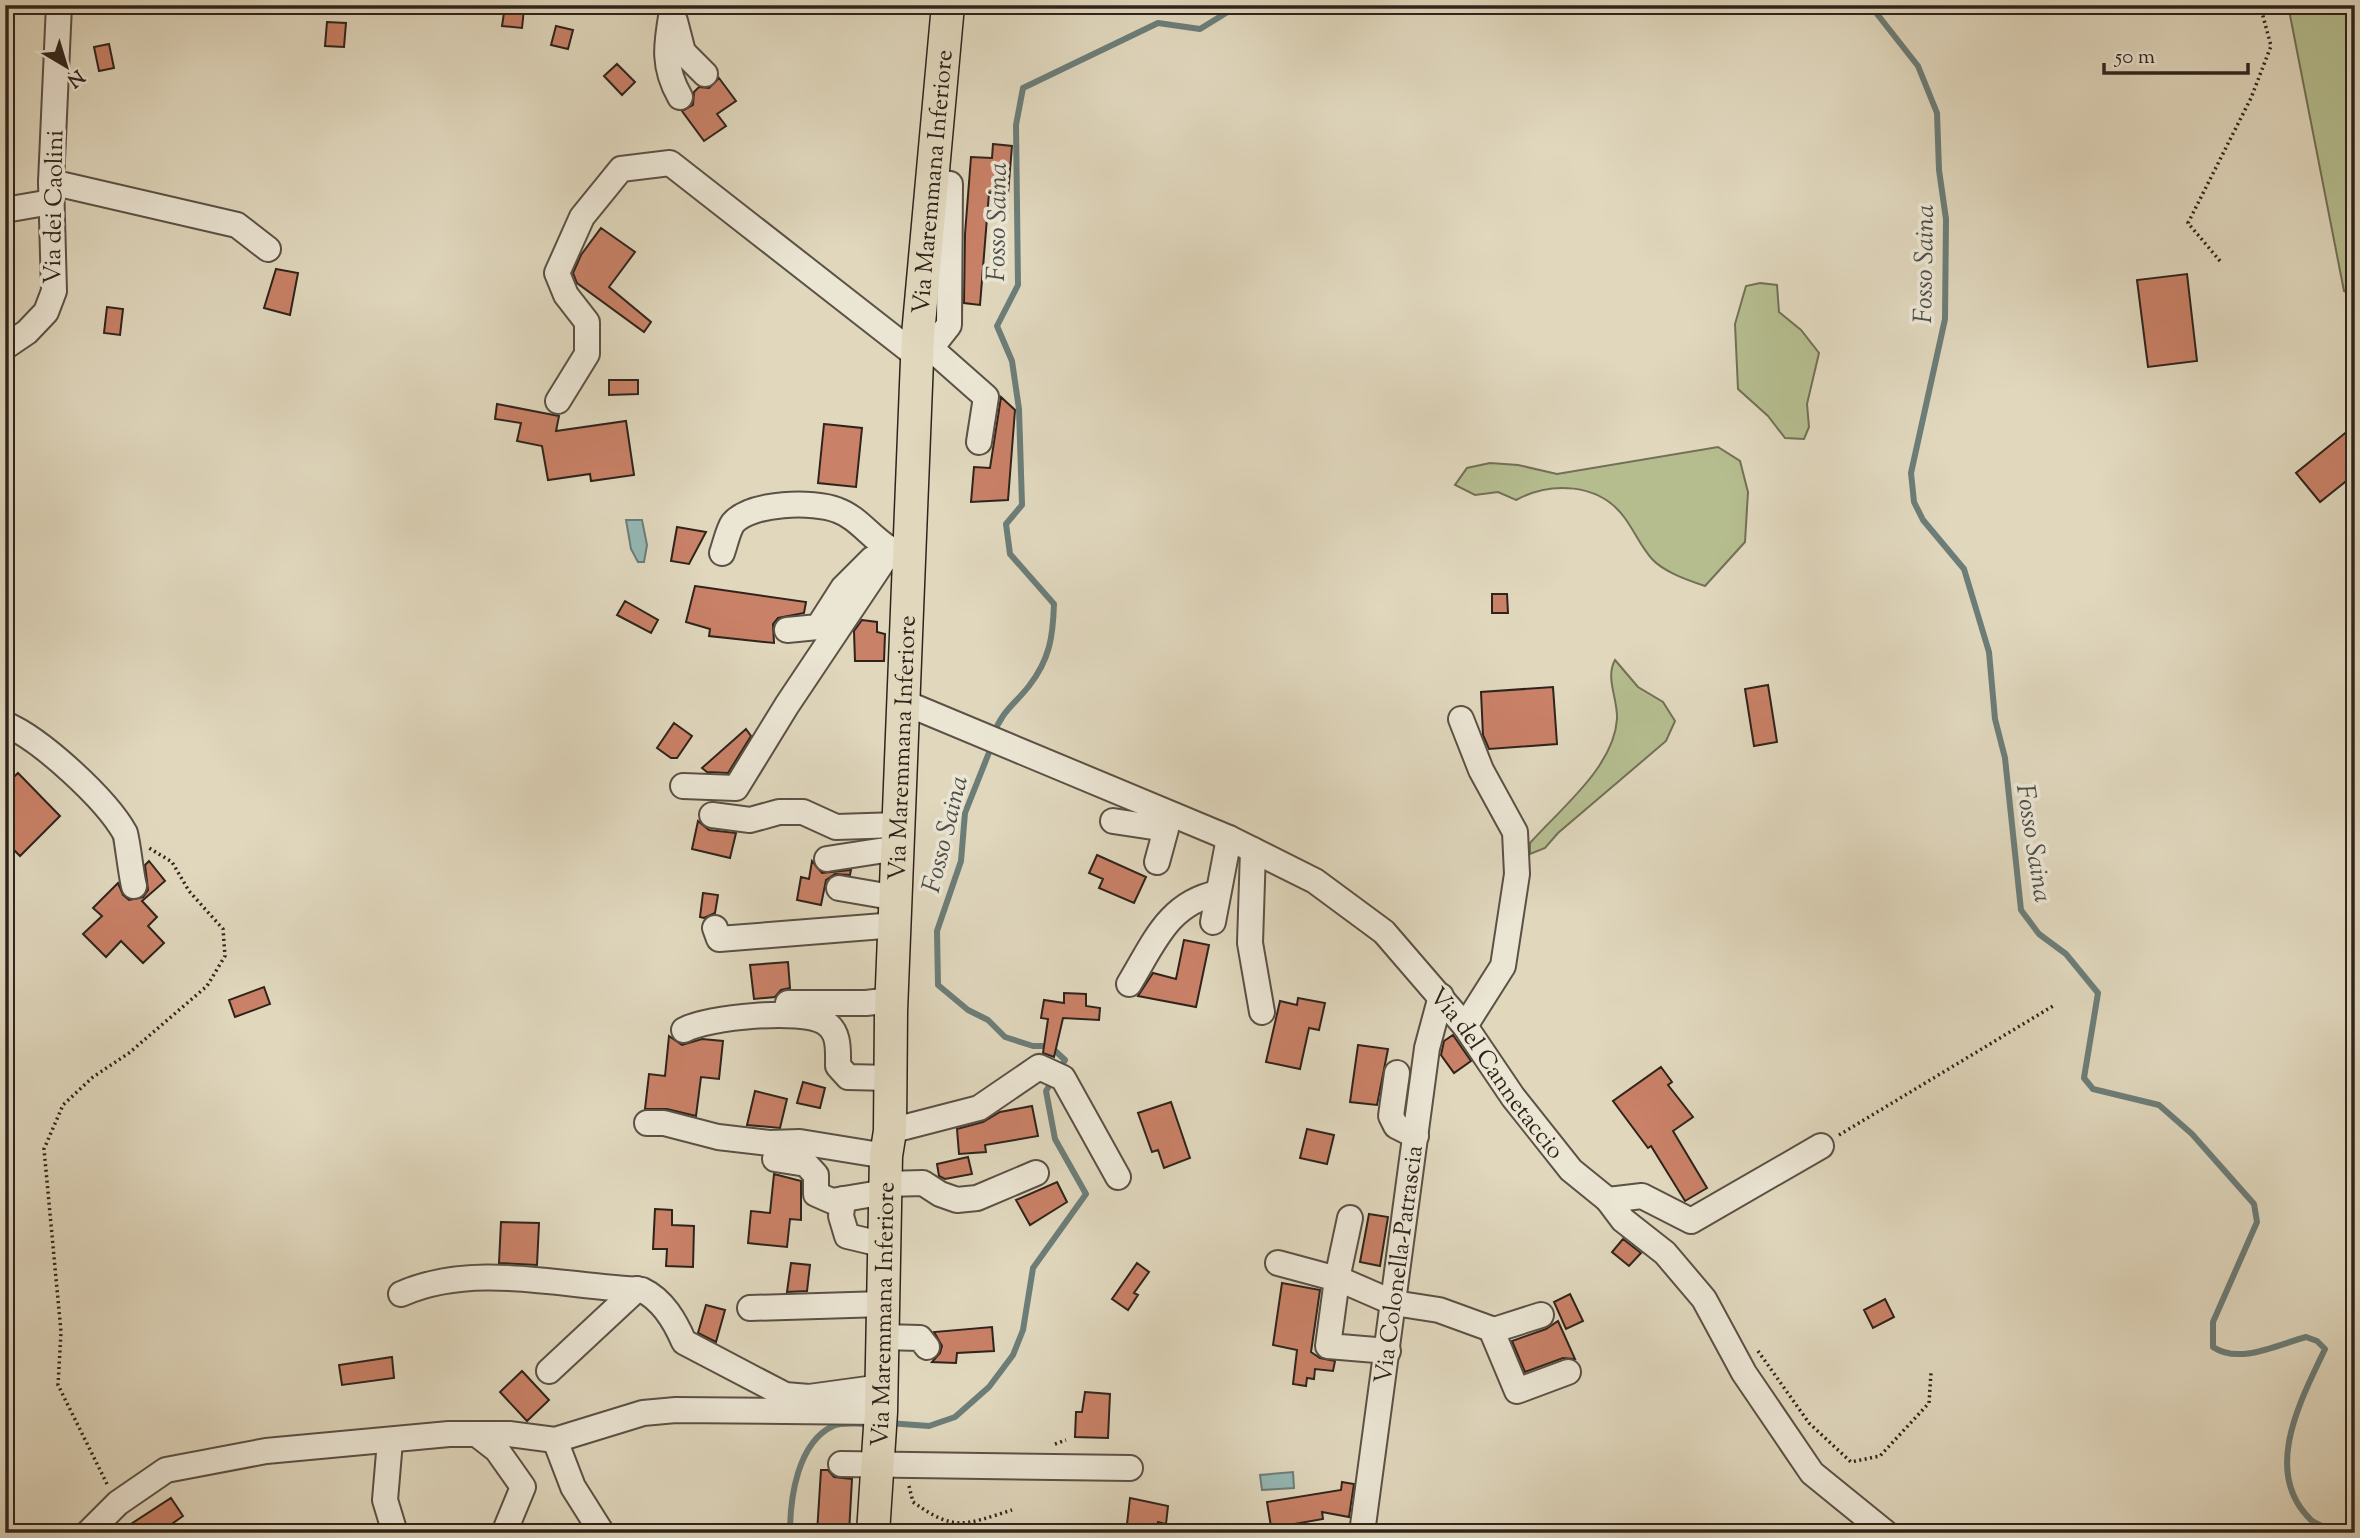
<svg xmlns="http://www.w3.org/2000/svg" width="2360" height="1538" font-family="'Sorts Mill Goudy',serif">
  <rect width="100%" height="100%" fill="#e0d7bd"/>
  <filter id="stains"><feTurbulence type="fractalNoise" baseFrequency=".00286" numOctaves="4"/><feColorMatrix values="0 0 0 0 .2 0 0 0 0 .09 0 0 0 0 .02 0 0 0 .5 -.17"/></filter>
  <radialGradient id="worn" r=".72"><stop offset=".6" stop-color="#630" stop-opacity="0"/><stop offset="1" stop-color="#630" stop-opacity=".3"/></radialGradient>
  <!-- green -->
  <path fill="#b5bd8f" stroke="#727056" stroke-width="2" d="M2288 5H2355V296L2344 291Z
    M1760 283 1777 285 1779 312 1801 330 1819 353 1807 404 1809 427 1804 439 1785 438 1768 416 1738 389 1735 324 1746 286Z
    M1718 447 1740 461 1748 492 1745 542 1705 586C1687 580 1664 572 1652 559 1641 547 1634 530 1624 517 1599 483 1551 481 1516 500L1498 492 1475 495 1455 485 1467 468 1490 463 1518 465 1557 474Z
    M1615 660 1638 687 1663 702 1675 721 1666 741 1558 833 1545 848 1530 854V843C1560 809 1614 767 1617 719 1618 699 1605 678 1615 660Z"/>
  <!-- water -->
  <path fill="#94b8b5" stroke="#6c7d78" stroke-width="2" d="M626 520H642L647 545 644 562H638L631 549Z
    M1293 1472 1294 1488 1262 1490 1260 1475Z"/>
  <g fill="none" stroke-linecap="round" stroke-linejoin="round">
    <!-- stream -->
    <path stroke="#6c7d78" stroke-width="6" d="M1870 5 1918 66 1937 113 1939 170 1946 219 1945 319 1911 473 1914 502 1923 520 1964 569 1989 652 1995 719 2005 758 2021 910 2039 934 2066 954 2098 993 2084 1078 2093 1089 2159 1105 2192 1134 2254 1204 2257 1222 2213 1322V1347C2239 1365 2279 1344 2306 1337L2317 1341 2325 1349C2301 1400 2261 1472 2311 1520 2318 1526 2332 1529 2341 1533
      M994 734C1001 712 1015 704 1029 686 1050 659 1053 636 1054 604L1010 554 1006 524 1022 505 1019 409 1012 361 997 326 1018 285 1016 125 1023 88 1158 23 1200 29 1239 5
      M992 745 965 813 961 861 937 931 938 985 968 1010 988 1020 1005 1037 1033 1046H1050L1065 1060 1060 1069
      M888 1423 929 1426 955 1417 989 1387 1013 1355 1023 1330 1033 1268 1086 1194 1055 1139 1046 1091 1054 1078
      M790 1533C790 1499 797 1443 833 1426 842 1422 860 1424 871 1424"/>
  </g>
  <!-- building -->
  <path fill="#c98167" stroke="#2f241c" stroke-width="2" d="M505 6 524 9 522 28 502 26Z
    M327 22 346 23 344 47 325 46Z
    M556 26 573 30 568 49 551 45Z
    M109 44 114 68 99 71 94 47Z
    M617 64 635 82 622 95 604 76Z
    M719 78 736 101 717 114 726 126 704 141 682 111 693 105 694 92 699 87 709 88Z
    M993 144 1012 146 1008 194 989 193 980 305 964 303 965 234 971 157 992 158Z
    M601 228 635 252 609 287 651 322 644 332 577 283 573 273 581 255Z
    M276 269 298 273 290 315 264 308Z
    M2187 274 2197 361 2148 367 2137 280Z
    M107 307 123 309 120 335 104 333Z
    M609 380H638V394L609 395Z
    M1001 397 1015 410 1008 500 971 502 974 467 990 468Z
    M497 404 559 416 556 431 626 421 634 475 591 481 590 474 548 480 542 446 517 441 521 423 495 419Z
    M824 424 862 428 856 487 818 483Z
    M2355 425V474L2320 502 2296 473Z
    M677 527 706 532 689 564 671 561Z
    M695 586 806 602 804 613 778 618 773 624 774 643 709 636 710 629 686 622Z
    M1492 594H1507L1508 613H1492Z
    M625 601 658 620 651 633 617 615Z
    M862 620 877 622V632L885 634 884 661H855L854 631Z
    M1768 685 1777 742 1754 746 1745 689Z
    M1553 687 1557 744 1489 749 1483 735 1481 692Z
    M674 723 692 736 677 758H671L657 748Z
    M746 729 751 736 728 773 707 772 702 768Z
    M18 773 60 816 20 856 5 841V785Z
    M698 821 709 830 736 833 730 858 692 849Z
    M1097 855 1146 877 1134 903 1099 888 1103 879 1089 873Z
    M149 861 165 881 142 901 157 917 148 926 164 943 143 963 121 941 106 957 83 934 102 916 93 908 118 883 123 895 129 900 143 897 148 890 145 865Z
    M812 861 822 873 851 870 850 875 835 874 826 880 821 905 797 900 801 877 809 879Z
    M703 893 718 895 715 913 704 918 700 917Z
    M1184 940 1209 945 1196 1007 1138 996 1153 973 1176 979Z
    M788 962 790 988 781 990 775 997 754 999 750 965Z
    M264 987 270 1004 235 1017 229 1000Z
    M1064 993 1086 994V1006L1100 1008 1099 1020 1063 1018 1054 1057 1043 1053 1048 1019 1041 1018 1044 1000 1064 1003Z
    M1298 998 1325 1003 1319 1030 1309 1028 1300 1069 1266 1062 1280 1001 1297 1005Z
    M1453 1035 1471 1061 1454 1073 1441 1055 1444 1041Z
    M669 1036 682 1045 702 1039 723 1041 719 1079 701 1077 696 1116 667 1109H645L649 1074 665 1076Z
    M1358 1045 1388 1049 1377 1105 1350 1102Z
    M1661 1067 1672 1082 1668 1085 1693 1117 1673 1131 1707 1188 1685 1201 1651 1146 1648 1148 1613 1101Z
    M803 1082 825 1088 820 1108 797 1103Z
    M755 1091 787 1099 780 1128 747 1125Z
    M1171 1102 1190 1158 1164 1168 1158 1150 1152 1152 1138 1113Z
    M1032 1106 1038 1136 985 1145 986 1152 959 1154 957 1129 983 1122 1000 1112Z
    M1307 1129 1334 1135 1327 1164 1300 1158Z
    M968 1157 972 1174 945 1179 939 1176 937 1164Z
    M774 1174 801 1181V1220L790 1219 787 1247 748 1243 751 1211 770 1213Z
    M1057 1182 1067 1202 1030 1225 1016 1200Z
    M655 1209 672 1210V1225L694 1226 693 1267 666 1266 667 1249H653Z
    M1369 1214 1388 1217 1380 1266 1360 1262Z
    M501 1222 539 1223 537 1265 499 1263Z
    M1623 1239 1641 1253 1629 1266 1612 1252Z
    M791 1263 810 1265 807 1291 787 1292Z
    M1137 1263 1149 1272 1134 1293 1138 1295 1128 1310 1112 1299Z
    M1282 1283 1320 1290 1311 1352 1320 1358 1335 1361 1333 1371 1315 1369 1314 1379 1307 1378 1306 1386 1293 1384 1297 1350 1273 1345Z
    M1570 1294 1583 1321 1566 1329 1554 1302Z
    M1885 1299 1894 1317 1873 1328 1864 1310Z
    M706 1305 725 1310 716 1342 698 1333Z
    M1558 1321 1575 1359 1563 1358 1525 1372 1512 1341 1546 1329Z
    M992 1327 994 1351 957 1353 956 1363 932 1362 940 1353 942 1346 934 1332Z
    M392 1357 394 1378 342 1385 339 1365Z
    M522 1371 549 1400 527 1421 500 1392Z
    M1085 1392 1110 1394 1108 1438 1075 1437 1076 1412H1082Z
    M821 1470H828L834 1477 852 1479 849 1533H817Z
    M1342 1482 1354 1484 1349 1517 1322 1512 1323 1519 1294 1524 1296 1533H1272L1267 1502 1341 1490Z
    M171 1498 183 1516 159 1533H117Z
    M1130 1498 1168 1506 1166 1524 1158 1522 1157 1533H1126Z"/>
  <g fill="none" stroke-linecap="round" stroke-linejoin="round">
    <!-- minor casing -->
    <g stroke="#5b5144" stroke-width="28">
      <g id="minor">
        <path d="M673 5C667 41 661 64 680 97"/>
        <path d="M675 21 683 52 705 74"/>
        <path d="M51 182 237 225 268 249"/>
        <path d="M5 210 51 202"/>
        <path d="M917 341 938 339 949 325 950 184 931 182"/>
        <path d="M5 347 27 332 46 312 54 291 51 182 59 5"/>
        <path d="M917 350 935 352 986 397 979 442"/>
        <path d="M558 401 587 354V322L566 295 557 273 582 217 621 169 670 163 917 356"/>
        <path d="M722 553C725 545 728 530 733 523 751 502 814 501 837 510 863 519 876 548 904 554"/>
        <path d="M787 630 818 627 843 588 872 559"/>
        <path id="s1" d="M903 702 1229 838 1315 881 1384 932 1465 1026 1513 1097 1571 1170 1608 1200 1623 1220 1665 1253 1704 1299 1744 1373 1812 1473 1886 1533"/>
        <path d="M1461 719 1481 770 1515 832 1517 874 1503 966 1465 1026"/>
        <path d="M5 724C41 739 106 799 125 833 127 837 131 875 134 886"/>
        <path d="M683 786 736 788 787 705 890 551"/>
        <path d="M712 815 750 820 779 812H803L836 827 899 825"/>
        <path d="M1113 821 1166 829 1157 862"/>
        <path d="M1253 850 1250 943 1262 1012"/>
        <path d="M827 859 898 848"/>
        <path d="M839 888 897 898"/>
        <path d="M1213 922 1229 838"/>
        <path d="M715 928 719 939 896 925"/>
        <path d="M1129 984C1154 943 1168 903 1218 893"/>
        <path d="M788 1003H866L892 1000"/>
        <path d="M684 1030C708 1017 801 1008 824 1022 840 1031 838 1050 838 1066L848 1077 890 1078"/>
        <path d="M1397 1073 1391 1116 1396 1126 1416 1136"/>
        <path d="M647 1123H664L718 1137 769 1143 800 1142 886 1156"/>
        <path d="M890 1131 979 1108 1039 1067 1063 1078 1118 1177"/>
        <path d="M775 1159 806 1164 816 1175V1194L832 1201 886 1192"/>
        <path d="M886 1184 923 1183 940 1194 957 1200 977 1198 1036 1173"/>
        <path d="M843 1199 841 1216 847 1236 885 1245"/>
        <path d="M1608 1200 1642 1196 1691 1221 1821 1146"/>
        <path d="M1350 1218 1337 1279 1328 1346 1388 1351"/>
        <path d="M1278 1263 1341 1280 1394 1303 1439 1310 1494 1330 1541 1315"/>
        <path d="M401 1294C475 1261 564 1287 642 1290 663 1300 675 1321 684 1342L785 1395 809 1397 882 1387"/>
        <path d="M750 1308 883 1304"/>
        <path d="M1491 1329 1517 1391 1568 1372"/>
        <path d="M882 1337 920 1338 927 1347"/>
        <path d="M549 1371 637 1289"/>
        <path d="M479 1436 497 1450 523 1487 504 1533"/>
        <path d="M555 1440 573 1487 602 1533"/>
        <path d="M390 1441 385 1500 395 1533"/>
        <path d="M841 1464 1130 1468"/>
        <path d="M88 1533 118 1503 166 1470 266 1451 449 1434H509L555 1440 643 1413 676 1410 881 1412"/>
        <path id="s2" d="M1362 1533 1427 1048 1441 996"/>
      </g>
    </g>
    <!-- major casing -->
    <g stroke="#2f241c" stroke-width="35">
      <g id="major">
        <path id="s3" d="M873 1533 881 1412 886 1156 890 1131 891 1011 918 335 948 5"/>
      </g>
    </g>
    <!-- path -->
    <path stroke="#2f241c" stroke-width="3.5" stroke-dasharray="2 3.5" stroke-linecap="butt" d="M2220 261 2188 223 2251 98 2271 46 2260 5
      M1839 1135 2053 1006
      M1758 1351 1809 1423 1851 1462 1880 1456 1929 1403 1931 1373
      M1055 1444 1066 1440
      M107 1484 58 1385 61 1332 44 1149 63 1105 93 1077 129 1053 207 986 225 956 223 929 189 891 172 862 149 848
      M909 1486 913 1502C955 1532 964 1525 1012 1510"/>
    <!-- minor -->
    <use href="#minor" stroke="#ebe5d4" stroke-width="24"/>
    <!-- major -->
    <use href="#major" stroke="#e0d7bd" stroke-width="32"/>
  </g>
  <g text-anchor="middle" stroke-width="7" stroke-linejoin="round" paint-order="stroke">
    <!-- street labels -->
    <g font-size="24" fill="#2f241c" stroke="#ebe5d4">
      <text dy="8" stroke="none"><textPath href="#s3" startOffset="1353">Via Maremmana Inferiore</textPath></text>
      <text transform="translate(53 207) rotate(-89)" y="8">Via dei Caolini</text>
      <text dy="8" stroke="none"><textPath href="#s3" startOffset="786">Via Maremmana Inferiore</textPath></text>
      <text dy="8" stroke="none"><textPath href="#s1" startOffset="716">Via del Cannetaccio</textPath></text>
      <text dy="8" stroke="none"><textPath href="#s2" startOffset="271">Via Colonella-Patrascia</textPath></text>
      <text dy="8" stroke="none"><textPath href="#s3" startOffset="219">Via Maremmana Inferiore</textPath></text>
    </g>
    <!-- water labels -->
    <g font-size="26" font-style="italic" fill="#4d504a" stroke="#ebe5d4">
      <text transform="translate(996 222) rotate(-89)" y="9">Fosso Saina</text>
      <text transform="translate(1923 264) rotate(-89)" y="9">Fosso Saina</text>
      <text transform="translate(944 834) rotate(-76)" y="9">Fosso Saina</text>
      <text transform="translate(2035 843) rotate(81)" y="9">Fosso Saina</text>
    </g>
  </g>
  <!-- margin -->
  <rect width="2360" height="1538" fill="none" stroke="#e0d7bd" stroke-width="28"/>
  <rect x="7" y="7" width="2346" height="1524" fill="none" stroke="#2f241c" stroke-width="3.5"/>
  <rect x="14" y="14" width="2332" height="1510" fill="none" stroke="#2f241c" stroke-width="2"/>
  <!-- north arrow -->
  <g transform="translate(66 66) rotate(142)" stroke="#ebe5d4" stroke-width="5" paint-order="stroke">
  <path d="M0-5L12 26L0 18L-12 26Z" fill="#2f241c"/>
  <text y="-10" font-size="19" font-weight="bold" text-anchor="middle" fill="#2f241c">N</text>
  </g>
  <!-- scale -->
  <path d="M2104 63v10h144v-10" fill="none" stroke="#2f241c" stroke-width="3.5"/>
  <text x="2115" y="63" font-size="21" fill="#2f241c" stroke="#ebe5d4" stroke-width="5" paint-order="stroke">50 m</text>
  <rect width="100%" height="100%" filter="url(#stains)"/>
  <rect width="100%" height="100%" fill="url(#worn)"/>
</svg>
